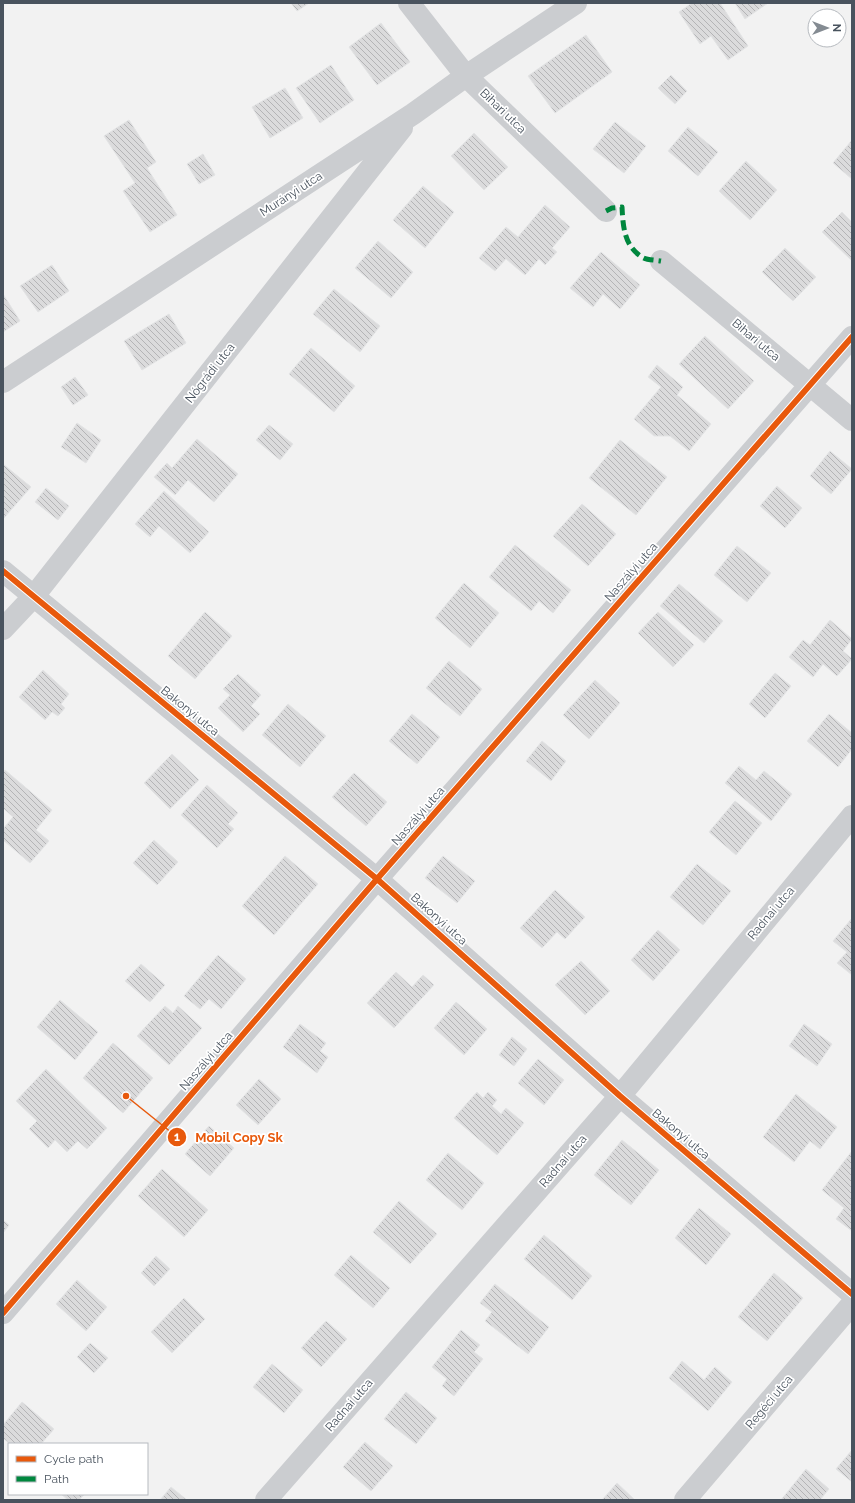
<svg xmlns="http://www.w3.org/2000/svg" width="855" height="1503" font-family="Raleway,sans-serif">
  <defs>
    <pattern id="building-back-hatch" width="6" height="6" patternUnits="userSpaceOnUse"><rect width="6" height="6" fill="#dbdbdc"/><path d="M-1 5l2 2M0 0l6 6M5-1l2 2" fill="none" stroke="#b4b4b6"/></pattern>
  </defs>
  <rect width="100%" height="100%" fill="#f2f2f2"/>
  <!-- building -->
  <path fill="url(#building-back-hatch)" stroke="#e3e4e5" d="M291 3H309L297 11Z
    M692 3H720L748 46 728 60 711 36 700 44 679 12Z
    M735 3H768L745 19Z
    M381 23 410 62 377 85 349 47Z
    M586 35 612 72 555 113 528 76Z
    M331 65 354 100 320 123 296 88Z
    M671 75 687 91 675 104 658 88Z
    M285 88 303 118 270 138 252 107Z
    M129 120 156 162 147 168 177 215 150 232 123 191 135 183 104 136Z
    M615 122 646 146 624 173 593 149Z
    M688 127 718 152 698 176 668 151Z
    M474 133 508 167 484 190 451 156Z
    M852 140V179L833 163Z
    M203 154 215 175 199 184 187 164Z
    M746 161 777 190 750 220 719 191Z
    M423 186 454 212 425 248 393 220Z
    M545 205 570 227 552 248 557 252 545 265 539 259 525 275 506 259 495 271 479 258 506 227 518 237Z
    M842 212 852 222V261L822 232Z
    M378 241 413 272 391 298 355 268Z
    M785 248 816 277 793 301 762 272Z
    M601 252 640 285 620 309 603 294 593 307 570 288Z
    M52 265 69 291 38 312 20 286Z
    M334 289 380 326 360 352 313 314Z
    M3 294 20 321 3 332Z
    M169 314 186 343 142 370 124 341Z
    M705 336 754 381 728 409 679 364Z
    M311 348 355 386 334 412 289 374Z
    M657 365 683 387 677 395 711 424 689 451 670 436H654L634 419 661 387 648 377Z
    M75 377 88 395 73 405 61 387Z
    M77 423 101 440 86 463 61 447Z
    M269 425 293 444 280 460 256 440Z
    M197 439 238 474 214 502 188 480 175 495 154 477 167 463 172 468Z
    M620 440 667 477 636 515 589 478Z
    M830 451 852 469 831 494 810 476Z
    M3 464 31 487 4 518 3 517Z
    M777 486 802 508 785 528 760 506Z
    M46 488 69 506 58 520 35 502Z
    M164 491 209 532 190 553 159 526 150 537 135 524Z
    M582 504 616 534 588 566 553 536Z
    M515 545 571 590 553 613 539 601 531 611 489 577Z
    M737 546 771 573 747 602 714 575Z
    M464 583 499 613 470 648 435 618Z
    M679 584 723 621 704 643 660 606Z
    M205 612 232 636 195 679 168 656Z
    M658 612 694 645 673 667 638 633Z
    M830 620 852 639 843 651 852 659 837 676 823 664 813 677 789 657 803 640 810 645Z
    M449 661 482 689 460 716 426 688Z
    M43 670 69 694 61 704 65 708 58 716 52 712 45 720 19 697Z
    M775 673 791 686 765 718 749 704Z
    M238 674 261 695 251 706 260 714 243 732 218 708 230 695 223 689Z
    M595 680 620 703 589 739 563 715Z
    M288 704 326 736 300 767 262 735Z
    M412 714 440 737 417 764 389 741Z
    M829 714 852 733V749L838 767 807 741Z
    M542 741 566 761 551 781 526 761Z
    M172 754 199 780 170 809 144 783Z
    M739 766 756 780 764 771 792 794 771 821 725 783Z
    M5 770 52 810 36 830 49 841 30 863 3 840V829L13 817 3 808V773Z
    M354 773 387 802 366 826 332 797Z
    M207 785 238 813 228 824 234 829 217 848 181 815Z
    M735 801 762 823 736 855 709 832Z
    M154 840 178 862 157 885 133 863Z
    M285 856 318 884 274 935 242 906Z
    M443 856 475 881 457 903 425 878Z
    M697 864 731 891 703 925 670 897Z
    M555 890 585 917 565 939 557 932 542 948 520 928Z
    M852 918V975L837 963 847 952 833 941Z
    M658 930 680 950 653 981 631 960Z
    M218 955 246 979 221 1009 209 999 200 1009 184 996Z
    M581 961 610 991 585 1015 555 985Z
    M141 964 165 985 150 1002 125 981Z
    M396 972 412 987 423 975 434 985 394 1028 367 1003Z
    M60 1000 98 1032 75 1060 37 1027Z
    M456 1002 487 1029 464 1055 434 1028Z
    M165 1006 173 1013 178 1006 202 1028 169 1065 137 1036Z
    M300 1024 326 1043 320 1051 328 1057 317 1073 283 1047Z
    M804 1024 832 1044 817 1066 789 1046Z
    M512 1037 527 1049 514 1066 499 1055Z
    M113 1043 153 1078 123 1113 83 1078Z
    M538 1059 564 1080 544 1105 518 1083Z
    M46 1069 107 1128 87 1149 78 1141 67 1152 55 1140 48 1148 29 1129 37 1121 16 1101Z
    M259 1079 281 1099 258 1125 236 1105Z
    M477 1092 483 1098 488 1092 497 1100 492 1106 501 1114 506 1108 524 1123 497 1155 454 1118Z
    M796 1094 837 1127 820 1149 810 1141 794 1162 763 1137Z
    M209 1126 234 1148 210 1176 185 1154Z
    M622 1140 659 1170 631 1205 594 1175Z
    M852 1151V1231L836 1219 844 1208 822 1190Z
    M448 1153 484 1183 462 1210 426 1180Z
    M162 1169 208 1210 184 1237 138 1196Z
    M399 1201 437 1234 410 1264 373 1232Z
    M699 1208 731 1234 706 1265 675 1238Z
    M3 1220 9 1225 3 1233Z
    M544 1235 592 1276 572 1300 524 1259Z
    M351 1255 390 1288 373 1308 334 1275Z
    M156 1256 170 1269 154 1286 141 1273Z
    M774 1273 803 1298 767 1341 738 1317Z
    M77 1280 107 1307 86 1331 56 1304Z
    M495 1284 549 1327 528 1354 485 1321 492 1312 480 1303Z
    M184 1298 205 1319 172 1353 151 1332Z
    M326 1321 347 1339 321 1367 301 1348Z
    M461 1330 480 1345 474 1352 483 1359 454 1396 442 1386 447 1379 432 1367Z
    M90 1343 108 1358 94 1373 77 1357Z
    M682 1361 704 1380 715 1367 732 1382 708 1411 669 1378Z
    M272 1364 303 1390 284 1413 253 1387Z
    M406 1392 437 1418 416 1444 384 1419Z
    M22 1402 54 1429 41 1444H10L3 1438V1425Z
    M365 1442 393 1466 371 1491 343 1467Z
    M852 1450V1482L836 1469Z
    M806 1469 829 1489 820 1500H781Z
    M617 1483 634 1499 633 1500H602Z
    M171 1487 187 1500H160Z
    M61 1494H85L79 1500H68Z"/>
  <g fill="none" stroke-linecap="round" stroke-linejoin="round">
    <!-- minor -->
    <path stroke="#cbcdd0" stroke-width="22" d="M409 3 466 76 606 211
      M661 261 852 420
      M3 382 413 114 466 76 576 3
      M3 571 377 879 620 1096 852 1294
      M3 629 34 596 402 128
      M3 1313 377 879 852 337
      M266 1500 620 1096 852 816
      M685 1500 852 1304"/>
    <!-- quiet -->
    <path stroke="#00873e" stroke-width="5" stroke-dasharray="10 5" stroke-linecap="butt" d="M606 211 612 208 622 207C623 226 624 246 642 257 646 260 655 260 661 261"/>
    <!-- cycleway casing -->
    <g stroke="#fff" stroke-width="8">
      <path id="cycleway" d="M3 571 377 879 620 1096 852 1294
        M3 1313 377 879 852 337"/>
    </g>
    <!-- cycleway -->
    <use href="#cycleway" stroke="#e8590c" stroke-width="6"/>
  </g>
  <g text-anchor="middle" stroke-width="3.5" stroke-linejoin="round" paint-order="stroke">
    <!-- street labels -->
    <g font-size="12" fill="#49535e" stroke="#fff">
      <text transform="translate(503 111) rotate(44)" y="4">Bihari utca</text>
      <text transform="translate(291 194) rotate(-33)" y="4">Murányi utca</text>
      <text transform="translate(756 340) rotate(40)" y="4">Bihari utca</text>
      <text transform="translate(210 373) rotate(-52)" y="4">Nógrádi utca</text>
      <text transform="translate(631 572) rotate(-49)" y="4">Naszályi utca</text>
      <text transform="translate(190 711) rotate(39)" y="4">Bakonyi utca</text>
      <text transform="translate(418 816) rotate(-49)" y="4">Naszályi utca</text>
      <text transform="translate(771 913) rotate(-50)" y="4">Radnai utca</text>
      <text transform="translate(439 919) rotate(42)" y="4">Bakonyi utca</text>
      <text transform="translate(206 1061) rotate(-49)" y="4">Naszályi utca</text>
      <text transform="translate(681 1134) rotate(40)" y="4">Bakonyi utca</text>
      <text transform="translate(563 1161) rotate(-49)" y="4">Radnai utca</text>
      <text transform="translate(769 1402) rotate(-50)" y="4">Regéci utca</text>
      <text transform="translate(349 1405) rotate(-49)" y="4">Radnai utca</text>
    </g>
  </g>
  <!-- callouts -->
  <path fill="none" stroke="#e8590c" stroke-width="1.5" d="M126 1096L177 1137"/>
  <g fill="#e8590c" stroke="#fff" stroke-width="1.5">
    <circle cx="126" cy="1096" r="4"/>
    <circle cx="177" cy="1137" r="10"/>
  </g>
  <g font-size="12" text-anchor="middle" font-weight="bold" fill="#fff">
    <text x="177" y="1141">1</text>
  </g>
  <g font-size="13" text-anchor="middle" font-weight="bold" fill="#e8590c" stroke="#fff" stroke-width="3.5" stroke-linejoin="round" paint-order="stroke">
    <text x="239" y="1142">Mobil Copy Sk</text>
  </g>
  <!-- border -->
  <rect width="855" height="1503" fill="none" stroke="#49535e" stroke-width="8"/>
  <!-- legend -->
  <rect x="8" y="1443" width="140" height="52" fill="#ffffff" stroke="#b6babf"/>
  <rect x="16" y="1456" width="20" height="6" fill="#e8590c" stroke="#b6babf"/>
  <text x="44" y="1463" font-size="12" fill="#49535e">Cycle path</text>
  <rect x="16" y="1476" width="20" height="6" fill="#00873e" stroke="#b6babf"/>
  <text x="44" y="1483" font-size="12" fill="#49535e">Path</text>
  <!-- north arrow -->
  <g transform="translate(827 28) rotate(90)"><circle r="19" fill="#ffffff" stroke="#b6babf"/>
  <path d="M0-3L7 15L0 10L-7 15Z" fill="#848b92"/>
  <text y="-6" font-size="11" font-weight="bold" text-anchor="middle" fill="#49535e">N</text>
  </g>
</svg>
